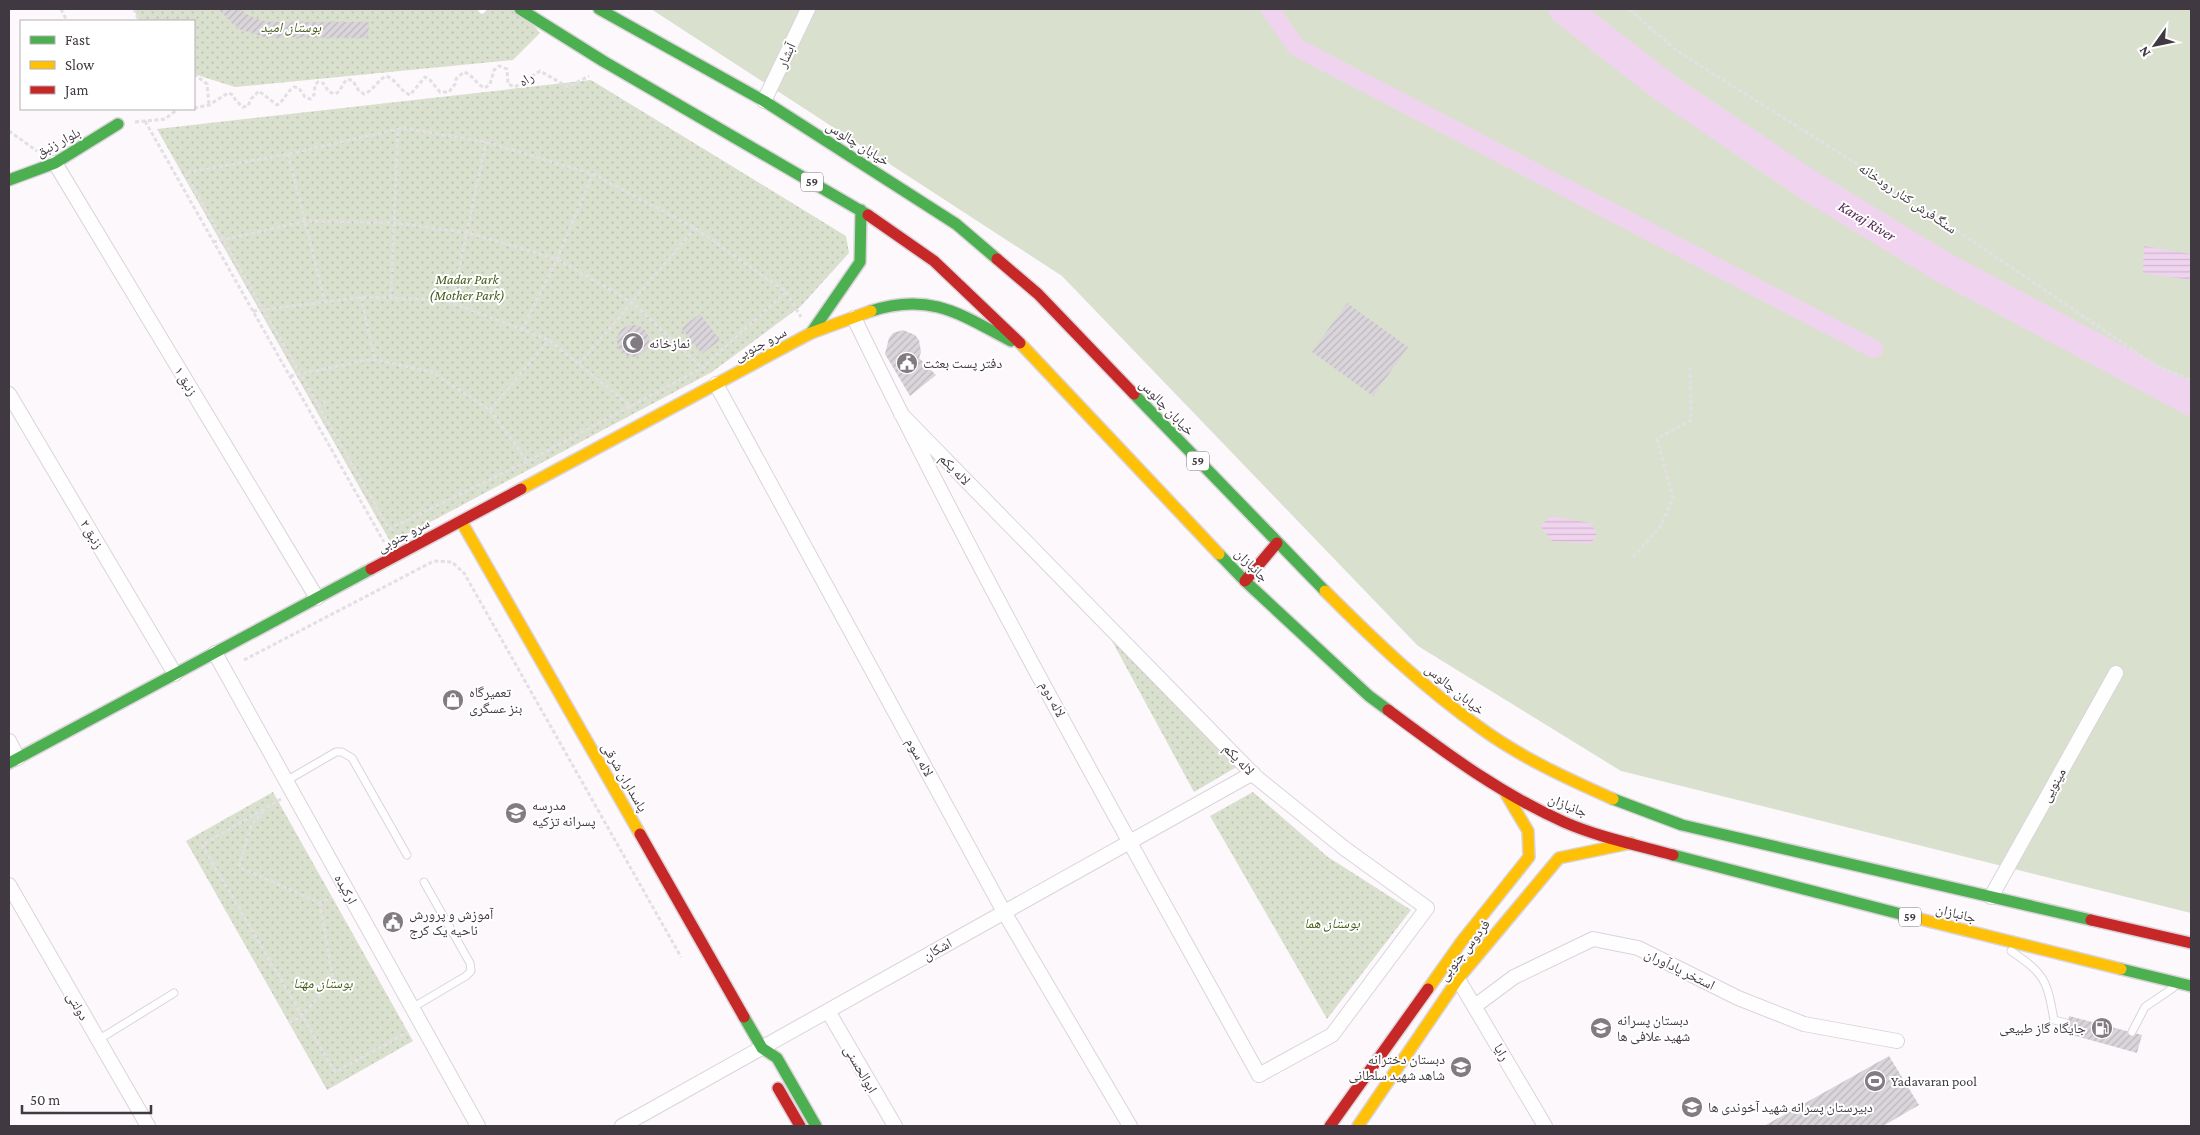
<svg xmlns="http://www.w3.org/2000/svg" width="2200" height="1135" font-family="'Crimson Pro','Noto Naskh Arabic',serif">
  <defs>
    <pattern id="grass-dots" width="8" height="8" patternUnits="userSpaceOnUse" patternTransform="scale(1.25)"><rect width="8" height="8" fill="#dae0ce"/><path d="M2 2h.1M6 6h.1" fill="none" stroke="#bcc1b2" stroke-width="1.8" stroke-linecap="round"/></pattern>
    <pattern id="water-rules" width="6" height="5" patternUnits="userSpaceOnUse" patternTransform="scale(1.25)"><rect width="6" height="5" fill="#f0d4ef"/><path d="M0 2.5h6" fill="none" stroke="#cfb7ce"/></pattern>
    <pattern id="building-hatch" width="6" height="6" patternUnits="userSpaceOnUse" patternTransform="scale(1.25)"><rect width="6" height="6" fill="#dad5da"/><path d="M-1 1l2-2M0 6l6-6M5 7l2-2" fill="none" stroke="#bcb8bc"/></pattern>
  </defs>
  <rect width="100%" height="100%" fill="#fcf8fc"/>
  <!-- grass -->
  <path fill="url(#grass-dots)" d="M134 9H520L540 33 513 60 235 87 194 74V21H139Z
    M591 80 846 236 849 253 801 306 712 372 391 543 157 129Z
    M1099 617 1240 765 1194 792Z
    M273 792 413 1041 327 1090 186 841Z
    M1253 792 1328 857 1411 910 1327 1019 1210 816Z"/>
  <!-- garden -->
  <path fill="#dae0ce" d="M651 9H2191V913L1621 771 1418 646 1062 276Z"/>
  <!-- water -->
  <path fill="url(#water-rules)" d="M2144 246 2191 254V280L2143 273Z
    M1551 516 1590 523 1597 533 1591 544 1552 541 1540 526Z"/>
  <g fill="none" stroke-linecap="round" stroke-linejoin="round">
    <!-- canal -->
    <path stroke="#f0d4ef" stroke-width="18" d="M1270 9 1296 47 1874 349"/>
    <!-- river -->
    <path stroke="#f0d4ef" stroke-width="31" d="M1564 9 1668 90 1810 186 1941 266 2191 400"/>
  </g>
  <!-- building -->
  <path fill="url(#building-hatch)" d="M218 9H241L246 14 262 21 272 22H369L368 38 264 37 239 29Z
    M1347 303 1408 347 1373 396 1312 352Z
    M700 314 720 340 702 354 681 328Z
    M617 341a16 16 0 1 1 32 0a16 16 0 1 1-32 0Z
    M903 330 915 335 919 340 921 352 919 358 936 375 910 396 885 354 889 338 893 333Z
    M2069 1016 2142 1035 2137 1053 2065 1033Z
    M1889 1056 1919 1105 1883 1126H1764Z"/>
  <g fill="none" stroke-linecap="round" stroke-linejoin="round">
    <!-- lane casing -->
    <g stroke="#dad4da" stroke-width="9">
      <path id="lane" d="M482 10 483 9
        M286 781 336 752H342L352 758 407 855
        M2011 951C2045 974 2047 980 2054 1020L2066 1023
        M412 1008 466 976 471 971 470 963 424 882
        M2132 1032 2145 1007 2173 988
        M98 1040 174 993"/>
    </g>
    <!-- street casing -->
    <g stroke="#dad4da" stroke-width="16">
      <path id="street" d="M764 101 808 9
        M55 163 317 598
        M854 318C979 575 1120 825 1259 1075L1332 1035 1427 908 1344 848 1256 777 901 414
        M716 384 1004 912 1130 1126
        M9 394 175 674
        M215 653 478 1126
        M9 741 18 758
        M9 885 148 1126
        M1991 897 2116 673
        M1458 979 1545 1126
        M1475 1006 1514 977 1593 939 1638 948 1738 998 1804 1024 1897 1041
        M828 1011 895 1126
        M622 1126 1253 773"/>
    </g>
    <!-- fast casing -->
    <g stroke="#dad4da" stroke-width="14">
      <path id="fast" d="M520 9 603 61 868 215
        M599 9 764 101 956 224 997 259
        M9 180 55 163 118 124
        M871 311C930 292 960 314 1011 341
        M811 333 860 262 861 210
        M1134 394 1325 591
        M1219 554 1245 581 1369 696 1388 710
        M9 763 371 569
        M1613 799 1682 825 2091 920
        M1673 855 1916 918
        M2121 969 2191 986
        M744 1017 762 1048 777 1058 816 1126"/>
    </g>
    <!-- slow casing -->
    <g stroke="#dad4da" stroke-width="14">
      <path id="slow" d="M1020 343 1219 554
        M521 489 811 333 871 311
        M461 521 640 834
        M1325 591C1375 641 1424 688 1482 729 1522 758 1568 779 1613 799
        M1916 918 2121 969
        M1428 989 1462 941 1529 857 1528 831 1506 794
        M1358 1126 1458 979 1559 858 1631 843"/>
    </g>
    <!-- jam casing -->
    <g stroke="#dad4da" stroke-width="14">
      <path id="jam" d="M868 215 934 261 1020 343
        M997 259 1038 294 1134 394
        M371 569 521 489
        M1245 581 1277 543
        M1388 710C1446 753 1497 792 1564 822 1598 837 1637 845 1673 855
        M640 834 744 1017
        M2091 920 2191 943
        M778 1088 800 1126
        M1330 1126 1428 989"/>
    </g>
    <!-- path -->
    <path stroke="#e2e0e2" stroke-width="3" stroke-dasharray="4 2.5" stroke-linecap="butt" d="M61 9 67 21
      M134 9 139 21
      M1629 9 1677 51 1884 181 2158 367 2191 380
      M194 74 207 84 209 105
      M194 108 209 105 228 93 233 95 236 101 243 107 248 106 251 99 259 91 277 105C285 100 286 92 294 87L299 88 305 97 310 99 314 95 315 85 318 82 323 83 329 92 335 94C342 91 341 84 348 79L353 81 359 91 364 94C374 90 377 81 386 76 397 80 399 90 410 95L425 77 430 80 440 92H449L455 84 456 79 464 72C473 75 476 84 485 88L490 84 494 70 499 66 507 69 508 84 515 87 540 71 568 87 589 76
      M145 121 384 542
      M135 122 165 119 178 109
      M403 128 486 142 593 174 695 228 786 292 702 368 528 461 389 529 185 173 288 154Z
      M9 131 37 151
      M288 154 325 302
      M213 242 307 221 395 223 469 233 557 259 633 303 703 369
      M786 292 801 317
      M361 297 375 360
      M391 298 398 129
      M452 303 486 142
      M253 311 364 297 445 300 549 340 632 407
      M522 330 557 259 593 174
      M579 364 695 228
      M290 376 372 359 432 372 490 410 528 462
      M317 406 326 401
      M490 410 549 340
      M1633 557 1661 526 1673 498 1657 439 1691 420 1690 366
      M244 660 434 561 452 562 464 573 681 957
      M281 799 202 845 335 1072 408 1032
      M264 811 251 825 239 867 320 903 331 897
      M289 1023 302 1016 333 980 320 903"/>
    <!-- lane -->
    <use href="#lane" stroke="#fffeff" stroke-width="7"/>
    <!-- street -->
    <use href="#street" stroke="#fffeff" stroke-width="14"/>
    <!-- fast -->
    <use href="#fast" stroke="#4caf50" stroke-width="11"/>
    <!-- slow -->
    <use href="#slow" stroke="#ffc107" stroke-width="11"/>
    <!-- jam -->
    <use href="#jam" stroke="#c62828" stroke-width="11"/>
  </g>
  <!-- icons -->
  <defs>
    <g id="mosque-disc" transform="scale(1.125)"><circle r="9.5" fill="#827c82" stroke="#fff"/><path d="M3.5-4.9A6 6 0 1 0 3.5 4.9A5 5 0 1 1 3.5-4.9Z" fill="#fff"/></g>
    <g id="civic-disc" transform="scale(1.125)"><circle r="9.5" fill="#827c82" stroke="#fff"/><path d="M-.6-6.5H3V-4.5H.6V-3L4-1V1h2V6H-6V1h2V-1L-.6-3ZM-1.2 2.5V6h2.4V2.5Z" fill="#fff"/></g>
    <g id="shop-disc" transform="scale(1.125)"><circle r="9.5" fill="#827c82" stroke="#fff"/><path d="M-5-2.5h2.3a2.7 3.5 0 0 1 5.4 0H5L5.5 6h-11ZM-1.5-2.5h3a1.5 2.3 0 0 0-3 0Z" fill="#fff"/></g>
    <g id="school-disc" transform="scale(1.125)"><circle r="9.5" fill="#827c82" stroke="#fff"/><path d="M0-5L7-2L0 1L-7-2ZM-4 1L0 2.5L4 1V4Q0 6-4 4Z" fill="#fff"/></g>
    <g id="fuel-disc" transform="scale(1.125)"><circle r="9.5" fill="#827c82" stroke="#fff"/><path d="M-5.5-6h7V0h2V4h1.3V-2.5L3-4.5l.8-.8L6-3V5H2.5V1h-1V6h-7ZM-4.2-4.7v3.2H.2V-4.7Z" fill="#fff"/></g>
    <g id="stadium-disc" transform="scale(1.125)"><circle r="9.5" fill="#827c82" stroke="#fff"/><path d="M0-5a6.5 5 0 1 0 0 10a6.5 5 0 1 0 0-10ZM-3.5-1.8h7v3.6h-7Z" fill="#fff"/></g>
  </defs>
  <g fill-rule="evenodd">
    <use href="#mosque-disc" x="633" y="343"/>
    <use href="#civic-disc" x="907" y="363"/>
    <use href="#shop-disc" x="453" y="700"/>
    <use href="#school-disc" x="516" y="813"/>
    <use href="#civic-disc" x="393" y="922"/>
    <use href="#school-disc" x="1601" y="1028"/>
    <use href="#fuel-disc" x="2102" y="1028"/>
    <use href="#school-disc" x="1461" y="1067"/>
    <use href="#stadium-disc" x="1875" y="1081"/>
    <use href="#school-disc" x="1692" y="1107"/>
  </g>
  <g text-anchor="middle" stroke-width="4" stroke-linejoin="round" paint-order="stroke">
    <!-- shield labels -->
    <g fill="#fff" stroke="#7a747a" stroke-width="1">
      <rect x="801" y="172.5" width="22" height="19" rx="4"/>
      <rect x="1187" y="451.5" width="22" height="19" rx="4"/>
      <rect x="1899" y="907.5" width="22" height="19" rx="4"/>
    </g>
    <g font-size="12" font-weight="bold" fill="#413941">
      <text x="812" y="186">59</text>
      <text x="1198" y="465">59</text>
      <text x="1910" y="921">59</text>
    </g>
    <!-- park labels -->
    <g font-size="14" font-style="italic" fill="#465d1a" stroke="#fff">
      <text x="291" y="32">بوستان امید</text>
      <text x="467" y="284">Madar Park<tspan x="467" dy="16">(Mother Park)</tspan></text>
      <text x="1332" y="928">بوستان هما</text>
      <text x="323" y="988">بوستان مهتا</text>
    </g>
    <!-- street labels -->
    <g font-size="14" fill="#413941" stroke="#fff">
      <text transform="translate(786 55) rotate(-65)" y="5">آبشار</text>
      <text transform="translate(526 79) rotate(-32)" y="5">راه</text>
      <text transform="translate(58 142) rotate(-28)" y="5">بلوار زنبق</text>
      <text transform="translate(858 143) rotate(32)" y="5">خیابان چالوس</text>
      <text transform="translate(1908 198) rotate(34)" y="5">سنگ‌فرش کنار رودخانه</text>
      <text transform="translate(760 344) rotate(-28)" y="5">سرو جنوبی</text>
      <text transform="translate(186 381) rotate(59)" y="5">زنبق ۱</text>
      <text transform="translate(1167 407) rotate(46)" y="5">خیابان چالوس</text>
      <text transform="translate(955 469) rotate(46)" y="5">لاله یکم</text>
      <text transform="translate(92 534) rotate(59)" y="5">زنبق ۲</text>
      <text transform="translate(403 535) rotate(-28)" y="5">سرو جنوبی</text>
      <text transform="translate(1252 565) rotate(45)" y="5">جانبازان</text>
      <text transform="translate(1455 689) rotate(39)" y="5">خیابان چالوس</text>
      <text transform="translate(1053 699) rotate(62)" y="5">لاله دوم</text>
      <text transform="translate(920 757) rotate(61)" y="5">لاله سوم</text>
      <text transform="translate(1239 759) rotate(46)" y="5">لاله یکم</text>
      <text transform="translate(625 777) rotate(60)" y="5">پاسداران شرقی</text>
      <text transform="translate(2053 785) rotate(-61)" y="5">مینویی</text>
      <text transform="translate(1568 805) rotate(22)" y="5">جانبازان</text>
      <text transform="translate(346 889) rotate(61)" y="5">ارکیده</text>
      <text transform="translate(1956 913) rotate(14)" y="5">جانبازان</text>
      <text transform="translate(937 949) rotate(-29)" y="5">اشکان</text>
      <text transform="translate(1464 950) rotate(-52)" y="5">فردوس جنوبی</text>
      <text transform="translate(1680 969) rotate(26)" y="5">استخر یادآوران</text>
      <text transform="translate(78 1006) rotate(60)" y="5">دولتی</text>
      <text transform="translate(1502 1052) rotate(60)" y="5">رایا</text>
      <text transform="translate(861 1069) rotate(60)" y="5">ابوالحسنی</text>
    </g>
    <!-- poi labels -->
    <g font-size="14" fill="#413941" stroke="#fff" text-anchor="start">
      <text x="649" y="348">نمازخانه</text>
      <text x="923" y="368">دفتر پست بعثت</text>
      <text x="469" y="697">تعمیرگاه<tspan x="469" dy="16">بنز عسگری</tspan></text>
      <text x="532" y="810">مدرسه<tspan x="532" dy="16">پسرانه تزکیه</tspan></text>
      <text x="409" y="919">آموزش و پرورش<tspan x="409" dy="16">ناحیه یک کرج</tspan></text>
      <text x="1617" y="1025">دبستان پسرانه<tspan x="1617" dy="16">شهید علافی ها</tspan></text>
      <text x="2086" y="1033" text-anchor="end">جایگاه گاز طبیعی</text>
      <text x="1445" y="1064" text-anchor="end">دبستان دخترانه<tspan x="1445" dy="16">شاهد شهید سلطانی</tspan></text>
      <text x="1891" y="1086">Yadavaran pool</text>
      <text x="1708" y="1112">دبیرستان پسرانه شهید آخوندی ها</text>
    </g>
    <!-- water labels -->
    <g font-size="15" font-style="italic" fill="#512351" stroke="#fff">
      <text transform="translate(1867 221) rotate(31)" y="5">Karaj River</text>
    </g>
  </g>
  <!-- border -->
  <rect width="2200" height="1135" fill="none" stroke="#413941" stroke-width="20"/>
  <!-- legend -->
  <rect x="20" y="20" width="175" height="90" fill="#ffffff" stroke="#b3b0b3"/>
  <rect x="30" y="36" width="25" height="8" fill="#4caf50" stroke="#b3b0b3"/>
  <text x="65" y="45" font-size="15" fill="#413941">Fast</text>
  <rect x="30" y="61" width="25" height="8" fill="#ffc107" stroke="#b3b0b3"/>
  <text x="65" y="70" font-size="15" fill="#413941">Slow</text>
  <rect x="30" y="86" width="25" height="8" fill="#c62828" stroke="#b3b0b3"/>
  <text x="65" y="95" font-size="15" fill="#413941">Jam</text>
  <!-- north arrow -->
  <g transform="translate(2155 45) rotate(237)" stroke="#ffffff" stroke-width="4" paint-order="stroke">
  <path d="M0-4L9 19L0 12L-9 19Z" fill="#413941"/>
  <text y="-8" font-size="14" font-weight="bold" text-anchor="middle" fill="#413941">N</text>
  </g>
  <!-- scale -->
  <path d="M22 1105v8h129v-8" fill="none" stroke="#413941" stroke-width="2.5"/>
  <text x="30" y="1105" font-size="15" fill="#413941" stroke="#ffffff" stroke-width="4" paint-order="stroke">50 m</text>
</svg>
